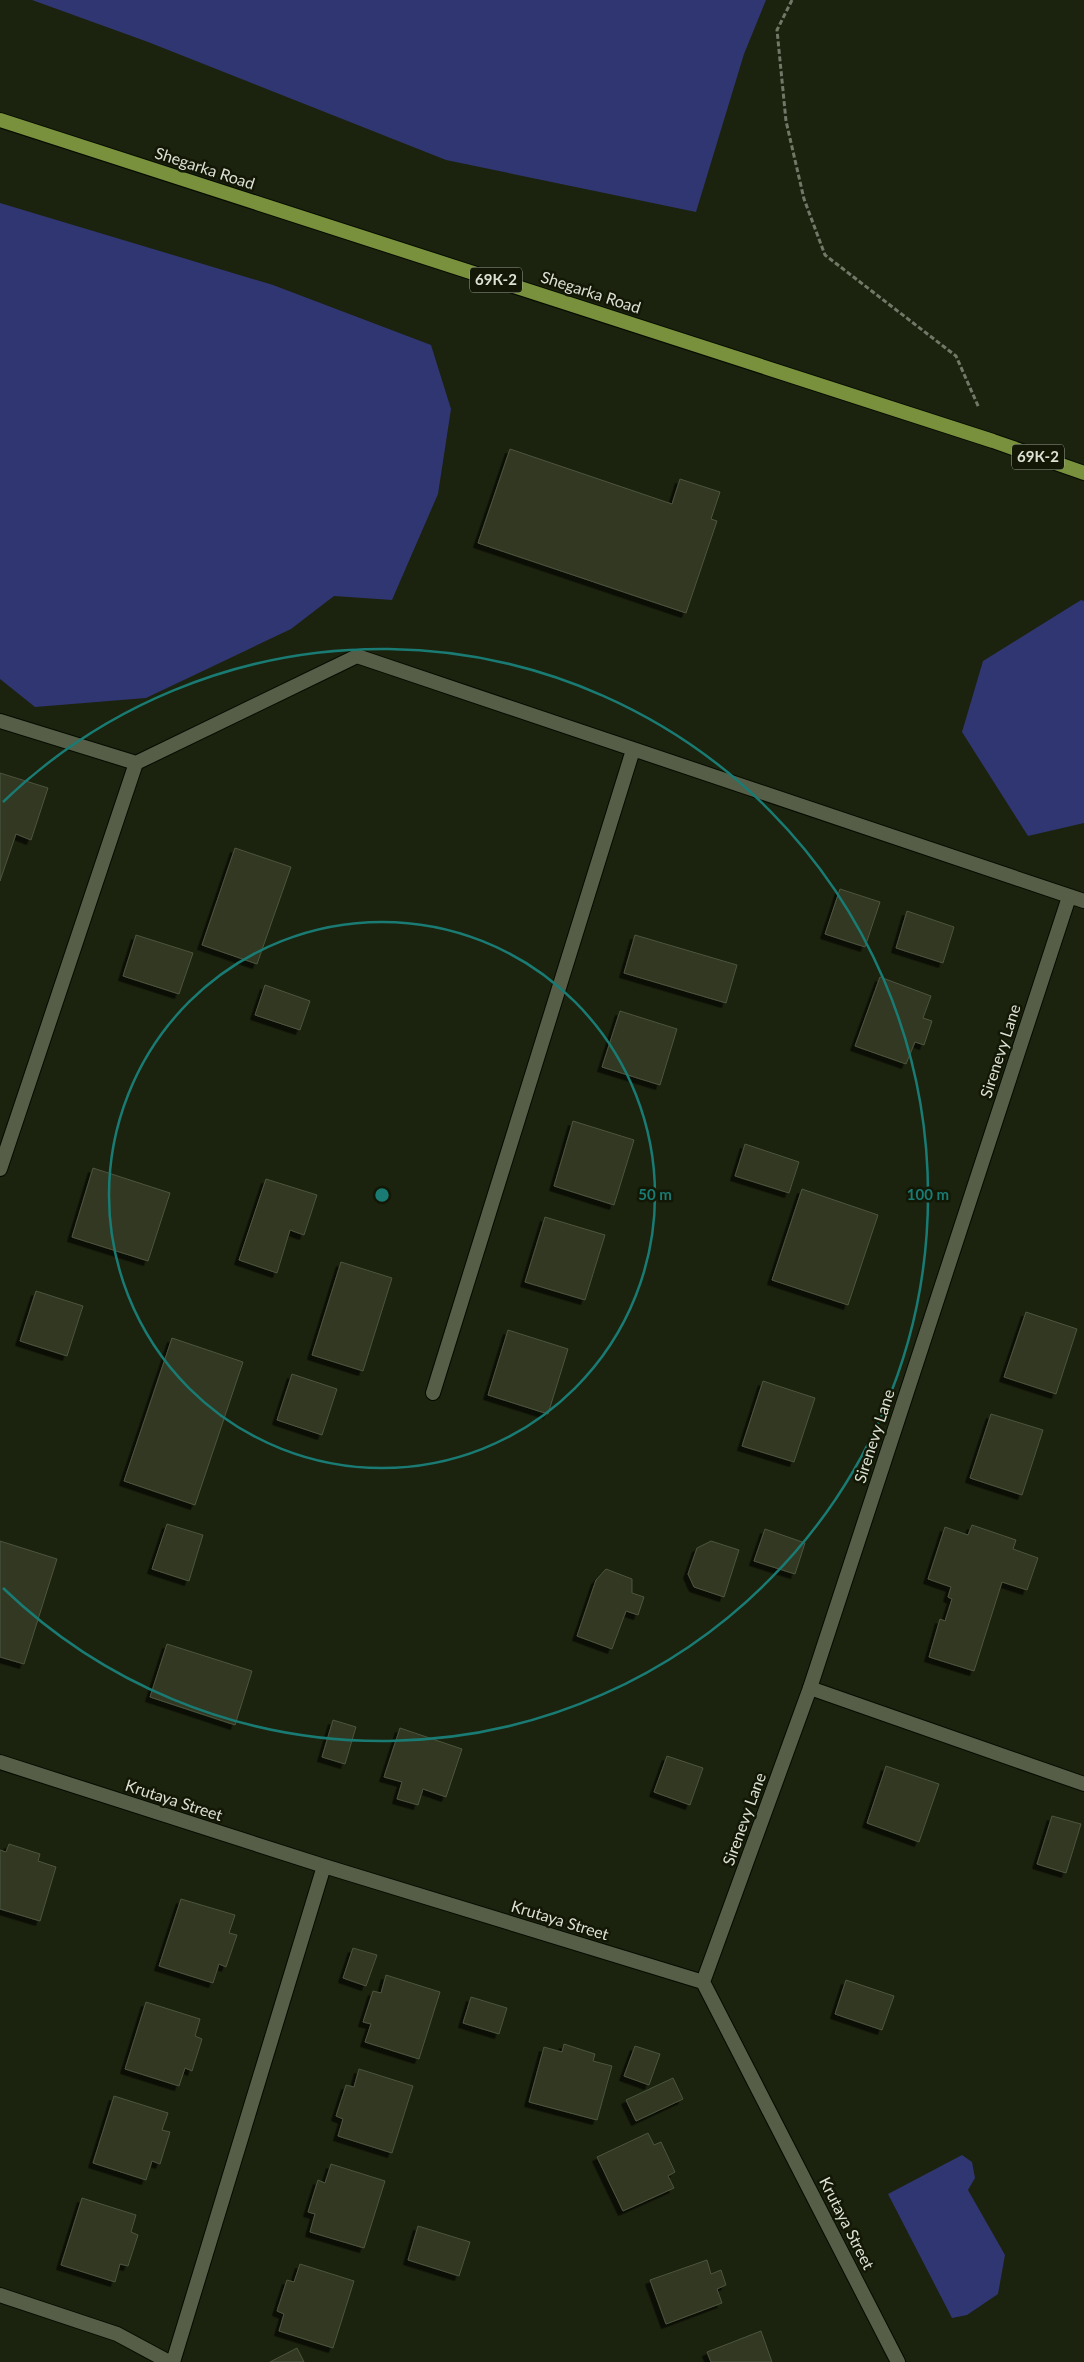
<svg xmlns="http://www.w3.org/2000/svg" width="1084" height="2362" font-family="Lato,sans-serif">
  <defs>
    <filter id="shadow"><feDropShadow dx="-4.5" dy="4.5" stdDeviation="0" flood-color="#0009"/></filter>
  </defs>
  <rect width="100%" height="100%" fill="#1b220d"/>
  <!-- green -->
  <path fill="#303671" d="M32 0H766L744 54 696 212 446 160 148 42Z
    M0 203 273 285 431 345 451 409 438 494 392 600 334 596 291 629 146 698 35 707 0 679Z
    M1081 600 1084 601V823L1028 836 962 732 983 661Z
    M962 2155 972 2162 975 2178 968 2190 1005 2255 998 2294 967 2315 952 2318 888 2194Z"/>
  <!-- building -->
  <path fill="#313823" stroke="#4d543e" filter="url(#shadow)" d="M510 449 672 504 680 479 720 492 711 519 717 521 686 613 478 543Z
    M0 773 48 788 31 840 16 834 0 881Z
    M235 848 291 867 257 964 202 945Z
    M840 889 880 902 865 947 825 934Z
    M907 911 954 927 943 963 896 948Z
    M136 935 193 953 179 994 123 976Z
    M635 935 737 965 726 1003 624 973Z
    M880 977 931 996 923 1018 932 1021 924 1045 915 1042 906 1064 855 1046Z
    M265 985 310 1001 300 1030 255 1015Z
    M620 1011 677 1029 660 1085 602 1067Z
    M573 1121 634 1140 614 1205 554 1186Z
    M745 1144 799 1162 789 1193 735 1176Z
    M93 1168 170 1193 148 1261 72 1237Z
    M266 1179 317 1195 304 1235 290 1230 277 1273 239 1260Z
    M802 1189 878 1215 848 1305 772 1280Z
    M545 1217 605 1235 585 1300 525 1282Z
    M341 1262 392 1278 363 1371 312 1355Z
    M36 1291 83 1306 67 1356 20 1341Z
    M1026 1312 1077 1329 1056 1394 1004 1377Z
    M508 1330 568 1349 548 1414 488 1395Z
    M172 1338 243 1362 195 1505 124 1481Z
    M292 1374 337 1389 322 1435 277 1420Z
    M763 1381 815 1398 794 1462 742 1446Z
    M991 1414 1043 1430 1022 1495 970 1478Z
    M167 1524 203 1535 189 1581 152 1569Z
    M972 1525 1016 1540 1013 1549 1038 1558 1027 1590 1002 1582 974 1671 929 1657 940 1619 945 1621 952 1599 948 1597 951 1587 928 1579 945 1527 968 1535Z
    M765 1529 805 1543 795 1574 754 1561Z
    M0 1541 57 1559 24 1664 0 1657Z
    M711 1541 739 1550 724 1597 694 1587 688 1574 697 1548Z
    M606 1569 632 1579V1593L644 1597 638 1615 626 1611 612 1649 577 1636 596 1580Z
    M167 1644 252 1671 235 1725 150 1697Z
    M333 1720 356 1727 345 1764 322 1757Z
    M400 1728 462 1749 446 1797 423 1789 418 1805 397 1799 402 1782 384 1777Z
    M667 1756 703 1768 690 1805 654 1792Z
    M886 1766 939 1784 919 1842 867 1823Z
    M1052 1816 1081 1824 1066 1873 1037 1864Z
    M9 1844 40 1854 38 1861 56 1867 40 1921 0 1909V1850L6 1852Z
    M181 1899 235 1915 229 1933 237 1935 226 1967 219 1964 213 1983 159 1966Z
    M353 1948 377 1955 366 1986 343 1978Z
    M386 1975 440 1992 419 2059 365 2042 371 2024 363 2022 373 1991 381 1993Z
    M846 1980 894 1996 882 2030 835 2014Z
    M471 1997 507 2008 499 2034 463 2023Z
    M146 2002 200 2019 195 2036 202 2039 192 2071 185 2068 179 2086 125 2069Z
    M564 2044 595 2054 593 2061 612 2066 597 2120 529 2102 544 2047 562 2052Z
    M635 2046 660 2054 649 2085 624 2076Z
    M359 2069 413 2086 392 2153 338 2136 343 2119 336 2116 346 2085 354 2087Z
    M673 2078 683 2099 636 2121 626 2100Z
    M114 2096 168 2113 162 2130 170 2132 160 2164 152 2161 146 2180 93 2163Z
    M648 2133 654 2145 661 2142 675 2172 668 2176 674 2188 623 2211 597 2157Z
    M331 2164 385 2181 364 2248 310 2232 315 2214 308 2212 318 2180 325 2183Z
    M82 2198 136 2215 131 2232 138 2235 128 2266 120 2264 115 2282 61 2265Z
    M418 2226 470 2242 459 2276 408 2260Z
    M707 2260 711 2274 721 2270 726 2285 717 2289 722 2303 666 2324 650 2280Z
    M300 2264 354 2281 333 2348 279 2331 284 2314 277 2311 287 2280 294 2282Z
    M761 2331 772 2362H711L707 2352Z
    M297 2348 304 2362H270Z"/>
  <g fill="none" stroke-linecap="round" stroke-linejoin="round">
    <!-- service casing -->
    <g stroke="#060b00" stroke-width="16">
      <path id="service" d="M810 1688 1084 1784"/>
    </g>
    <!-- minor casing -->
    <g stroke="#060b00" stroke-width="16">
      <path id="minor" d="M0 721 136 763 357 656 1084 901
        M0 1169 136 763
        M433 1393 633 750
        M0 1762 324 1866 703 1982 898 2362
        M703 1982 810 1688 1069 897
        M0 2295 117 2334 169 2362
        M173 2362 324 1866"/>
    </g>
    <!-- primary casing -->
    <g stroke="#060b00" stroke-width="16">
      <path id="primary" d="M0 120 993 441 1084 473"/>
    </g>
    <!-- path -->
    <path stroke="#727867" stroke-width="3" stroke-dasharray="5 2.5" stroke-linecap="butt" d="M792 0 777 30 786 121 804 199 825 255 956 356 979 408"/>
    <!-- service -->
    <use href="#service" stroke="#565e47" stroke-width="14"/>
    <!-- minor -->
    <use href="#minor" stroke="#565e47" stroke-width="14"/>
    <!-- primary -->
    <use href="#primary" stroke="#79903c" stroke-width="14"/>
  </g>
  <!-- distance rings -->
  <g fill="none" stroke="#197b73" stroke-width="2.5">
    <circle cx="382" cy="1195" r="273"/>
    <path d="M3 802A546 546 0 1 1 3 1588"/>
  </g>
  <g text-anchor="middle" stroke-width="5" stroke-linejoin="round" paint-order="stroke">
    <!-- shield labels -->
    <g fill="#121805" stroke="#9fa596" stroke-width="1">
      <rect x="470" y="267.5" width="52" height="25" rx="4"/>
      <rect x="1012" y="444.5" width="52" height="25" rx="4"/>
    </g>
    <g font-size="15" font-weight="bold" fill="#dce1d4">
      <text x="496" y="285">69К-2</text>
      <text x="1038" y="462">69К-2</text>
    </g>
    <!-- street labels -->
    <g font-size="16" fill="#dce1d4" stroke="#121805">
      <text transform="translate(205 168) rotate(18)" y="6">Shegarka Road</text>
      <text transform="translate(591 292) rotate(18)" y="6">Shegarka Road</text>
      <text transform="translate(1000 1051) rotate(-72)" y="6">Sirenevy Lane</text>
      <text transform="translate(874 1436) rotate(-72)" y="6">Sirenevy Lane</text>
      <text transform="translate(174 1800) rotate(18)" y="6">Krutaya Street</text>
      <text transform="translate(744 1819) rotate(-70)" y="6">Sirenevy Lane</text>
      <text transform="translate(560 1920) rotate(17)" y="6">Krutaya Street</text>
      <text transform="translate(847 2223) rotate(63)" y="6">Krutaya Street</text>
    </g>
  </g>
  <circle cx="382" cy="1195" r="8" fill="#197b73" stroke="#121805" stroke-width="2.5"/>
  <g font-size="15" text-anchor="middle" font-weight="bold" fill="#197b73" stroke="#121805" stroke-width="5" stroke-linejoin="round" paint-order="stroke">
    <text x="655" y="1200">50 m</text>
    <text x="928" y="1200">100 m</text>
  </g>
</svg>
